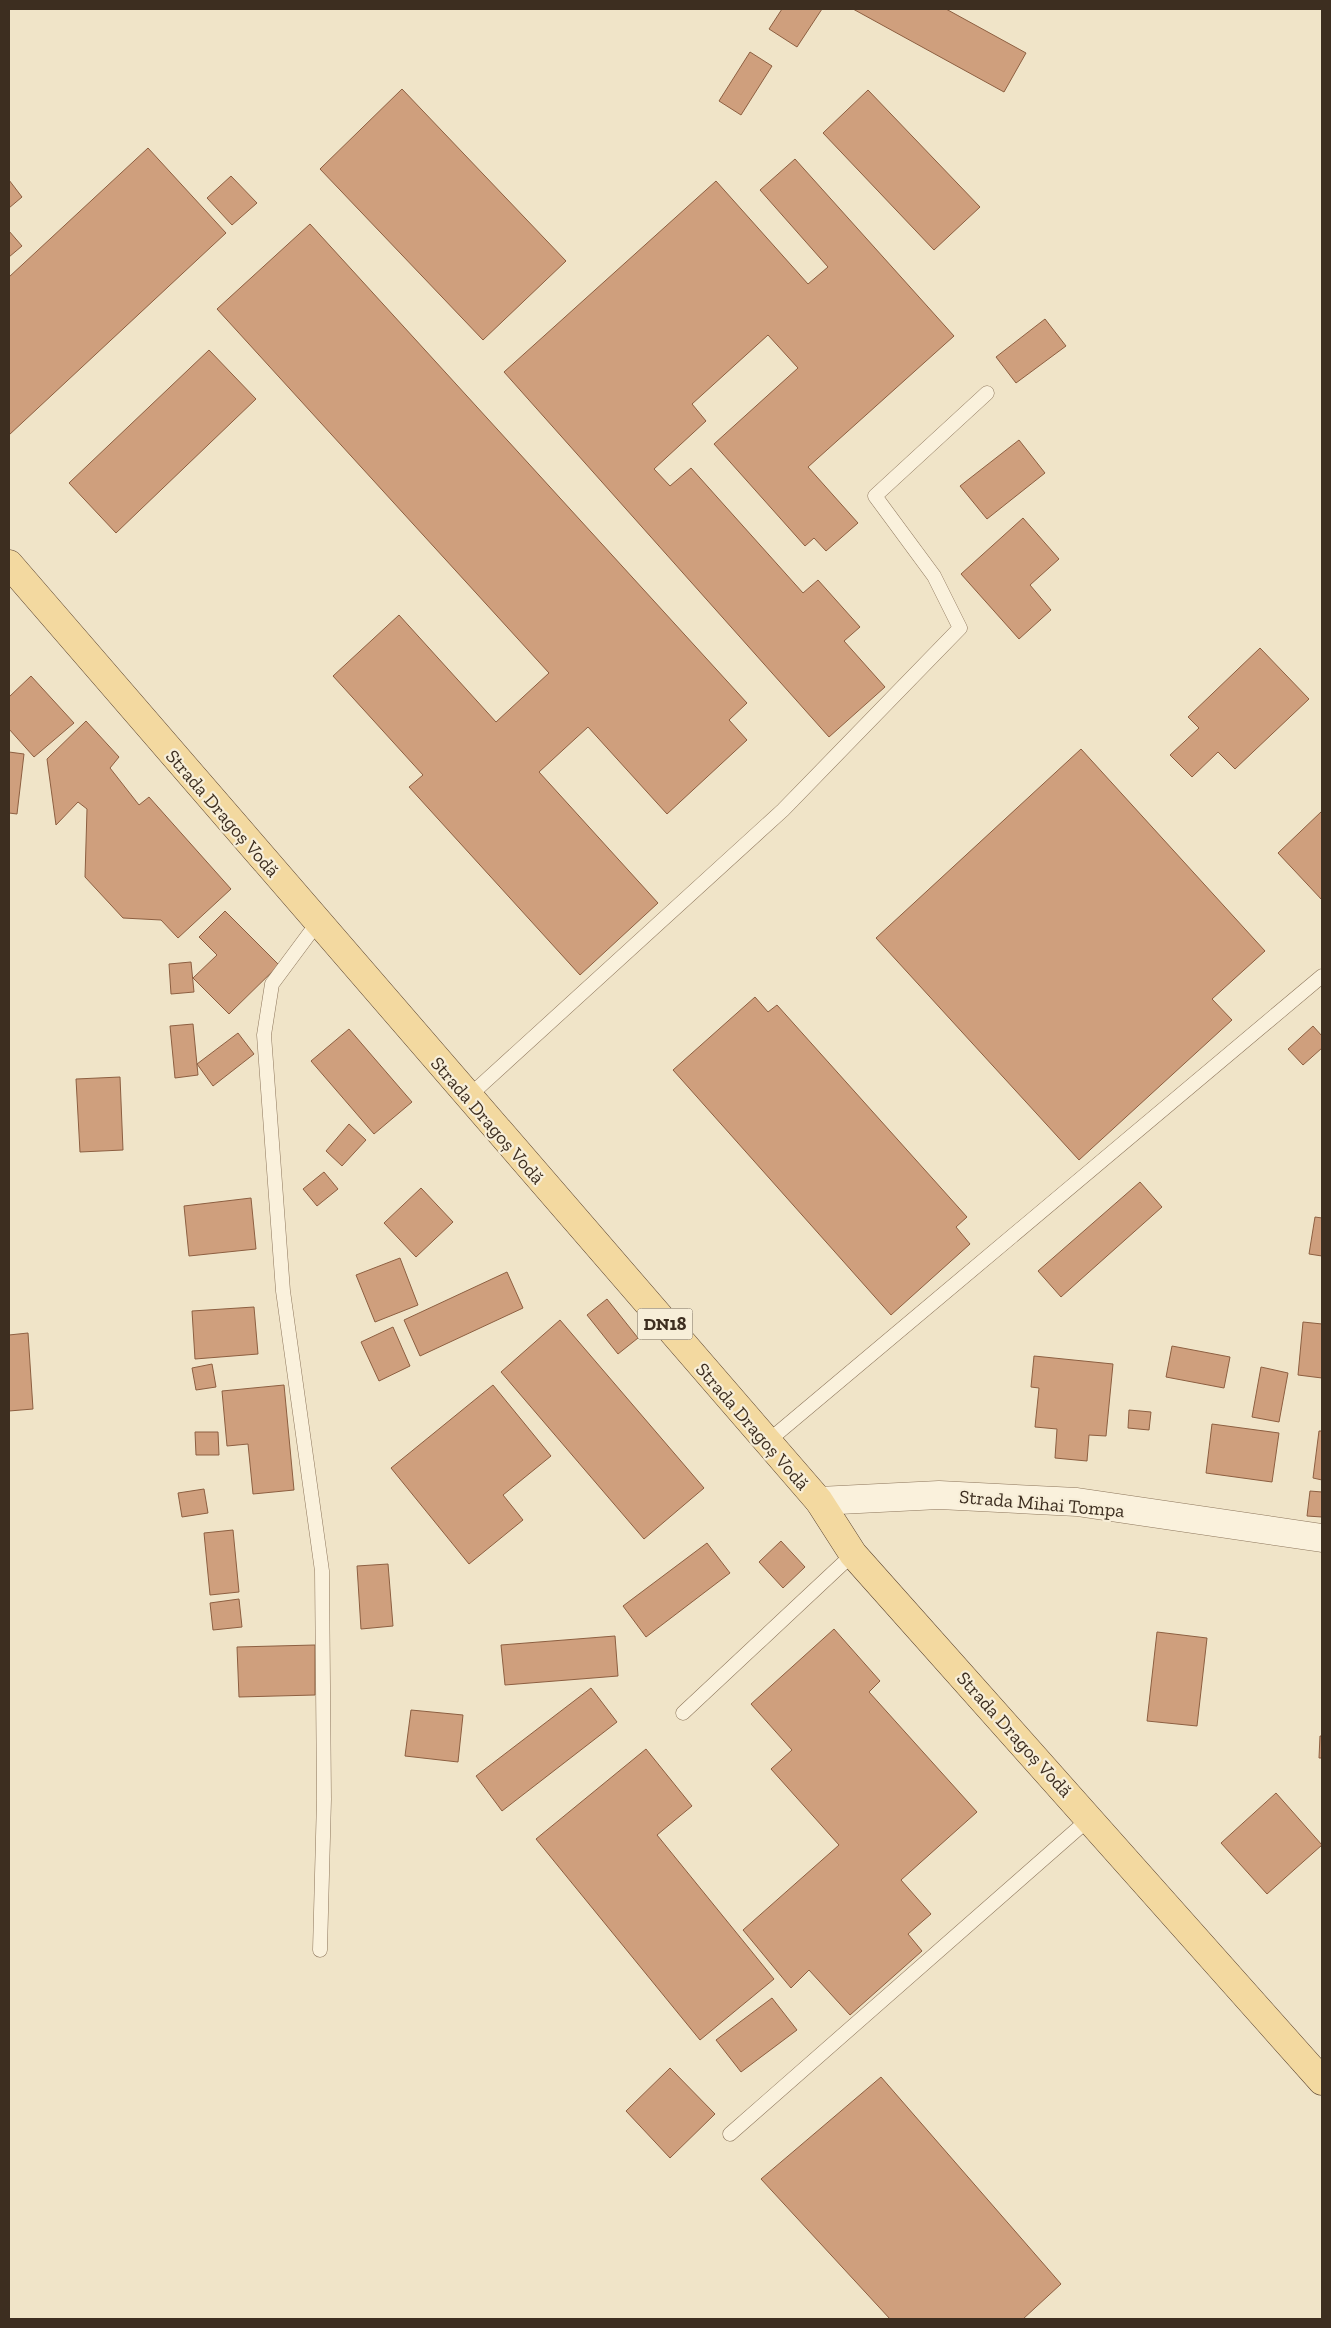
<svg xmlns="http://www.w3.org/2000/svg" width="1331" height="2328" font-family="'Zilla Slab',serif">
  <rect width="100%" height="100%" fill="#f0e4c8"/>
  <!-- building -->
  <path fill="#cf9f7d" stroke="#8d5f41" d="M782 9H822L797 47 769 29Z
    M853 9H946L1026 53 1004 92Z
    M750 52 772 66 741 115 719 101Z
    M402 89 566 261 483 340 320 169Z
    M868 90 980 207 934 250 823 133Z
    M148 148 226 233 9 435V277Z
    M795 159 954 336 808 467 858 523 826 551 814 538 805 546 714 444 798 368 768 335 692 404 706 421 654 469 670 486 691 468 803 593 818 580 860 627 844 641 885 687 829 737 504 372 716 181 808 284 828 267 760 190Z
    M231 176 257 203 232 225 207 198Z
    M9 180 22 197 9 208Z
    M310 224 747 703 729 720 747 740 667 814 588 727 539 772 658 903 580 975 409 787 423 775 333 676 399 615 496 722 549 673 217 309Z
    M9 231 22 246 9 257Z
    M1045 319 1066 346 1016 383 996 357Z
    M209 350 256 399 116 533 69 483Z
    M1019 440 1045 473 987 519 960 486Z
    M1023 518 1059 559 1030 585 1051 610 1019 639 961 574Z
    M1260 648 1309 699 1235 769 1218 752 1192 777 1170 755 1199 728 1188 717Z
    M31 676 74 723 34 757 9 729V697Z
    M86 721 119 757 110 768 139 805 149 797 231 889 178 938 161 920 123 918 85 877 87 809 78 802 56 825 47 759Z
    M1081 749 1265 951 1212 999 1232 1020 1079 1160 876 938Z
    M9 752 24 754 17 814 9 813Z
    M1322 811V900L1278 853Z
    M225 911 279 965 229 1014 193 978 217 955 199 937Z
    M191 962 194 992 171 994 169 964Z
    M755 997 768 1012 777 1005 967 1217 956 1227 970 1244 891 1315 673 1070Z
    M193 1024 198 1075 175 1078 170 1026Z
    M1313 1026 1322 1036V1048L1303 1065 1288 1049Z
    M349 1029 412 1102 374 1134 311 1061Z
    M238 1033 254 1054 213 1086 197 1064Z
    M120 1077 123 1150 80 1152 76 1079Z
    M349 1124 366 1140 342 1166 326 1151Z
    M324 1172 338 1189 317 1206 303 1189Z
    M1140 1182 1162 1207 1061 1297 1038 1271Z
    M421 1188 453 1222 416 1257 384 1223Z
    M251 1198 256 1249 189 1256 184 1206Z
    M1315 1217 1322 1218V1256L1309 1254Z
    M400 1258 418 1305 375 1322 356 1275Z
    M507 1272 523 1308 420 1356 404 1320Z
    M607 1299 638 1338 618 1354 587 1315Z
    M254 1307 258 1354 195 1359 192 1311Z
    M560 1320 704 1488 644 1539 501 1372Z
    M1303 1322 1322 1324V1378L1298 1375Z
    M393 1327 410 1366 379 1381 361 1342Z
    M28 1333 33 1409 9 1411V1335Z
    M1172 1346 1230 1357 1224 1388 1166 1377Z
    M1034 1356 1113 1364 1106 1436 1089 1435 1087 1461 1055 1458 1057 1429 1035 1427 1039 1388 1031 1387Z
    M212 1364 216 1387 196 1390 192 1368Z
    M1261 1367 1288 1373 1279 1422 1252 1417Z
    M284 1385 294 1490 253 1494 248 1444 227 1446 222 1391Z
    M493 1385 551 1456 503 1495 523 1520 469 1564 391 1468Z
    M1129 1410 1151 1412 1149 1430 1128 1428Z
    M1212 1424 1279 1433 1272 1482 1206 1473Z
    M1319 1431H1322V1480L1313 1478Z
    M195 1432H218L219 1455H196Z
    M204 1489 208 1513 182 1517 178 1493Z
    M1310 1491 1322 1492V1517L1307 1516Z
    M233 1530 239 1592 210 1595 204 1533Z
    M781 1541 805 1567 783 1588 759 1562Z
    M707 1543 730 1573 646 1637 623 1606Z
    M388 1564 393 1626 361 1629 357 1566Z
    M239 1599 242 1627 213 1630 210 1603Z
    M834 1629 880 1681 869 1692 977 1812 901 1880 931 1914 908 1934 922 1951 850 2015 809 1970 791 1988 743 1930 839 1845 771 1769 792 1750 751 1704Z
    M1157 1632 1207 1638 1197 1726 1147 1721Z
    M615 1636 618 1676 505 1685 501 1645Z
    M315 1645V1695L239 1697 237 1647Z
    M591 1688 617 1722 502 1811 476 1776Z
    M411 1710 463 1715 458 1762 405 1756Z
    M1320 1736H1322V1758H1319Z
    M646 1749 692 1806 657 1835 774 1979 700 2040 536 1839Z
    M1276 1793 1322 1845 1267 1894 1221 1843Z
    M772 1998 797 2030 741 2072 716 2040Z
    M670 2068 715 2114 670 2158 626 2111Z
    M881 2077 1061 2284 1023 2319H890L761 2179Z"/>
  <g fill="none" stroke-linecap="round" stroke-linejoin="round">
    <!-- service casing -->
    <g stroke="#8d765c" stroke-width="15">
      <path id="service" d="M318 922 272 984 264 1035 283 1291 322 1571 324 1799 320 1950
        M468 1097 783 810 960 628 934 576 875 496 987 393
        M767 1442 1322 976
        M683 1713 853 1554
        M730 2134 1090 1818"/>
    </g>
    <!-- minor casing -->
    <g stroke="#8d765c" stroke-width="29">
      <path id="minor" d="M819 1501 939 1495 1077 1502 1322 1538"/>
    </g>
    <!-- primary casing -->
    <g stroke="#5b4430" stroke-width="29">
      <path id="primary" d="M9 564 819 1501 853 1554 1322 2081"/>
    </g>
    <!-- service -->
    <use href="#service" stroke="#faf1dc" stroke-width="14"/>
    <!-- minor -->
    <use href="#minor" stroke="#faf1dc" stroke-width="28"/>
    <!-- primary -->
    <use href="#primary" stroke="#f3d9a0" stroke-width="28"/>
  </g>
  <g text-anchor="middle" stroke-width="4.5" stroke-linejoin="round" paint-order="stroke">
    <!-- shield labels -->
    <rect fill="#f7eed8" stroke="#756857" stroke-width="1" x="637.5" y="1308.5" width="55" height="31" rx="4"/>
    <g font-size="18" font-weight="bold" fill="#3d2e20">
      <text x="665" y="1330">DN18</text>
    </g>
    <!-- street labels -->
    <g font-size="19" fill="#3d2e20" stroke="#f7eed8">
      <text transform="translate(223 813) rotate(49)" y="7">Strada Dragoș Vodă</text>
      <text transform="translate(488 1120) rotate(49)" y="7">Strada Dragoș Vodă</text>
      <text transform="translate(753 1426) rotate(49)" y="7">Strada Dragoș Vodă</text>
      <text transform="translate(1042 1503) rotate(5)" y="7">Strada Mihai Tompa</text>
      <text transform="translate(1015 1734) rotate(48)" y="7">Strada Dragoș Vodă</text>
    </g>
  </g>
  <!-- border -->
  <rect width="1331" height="2328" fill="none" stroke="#3d2e20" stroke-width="20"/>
</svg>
